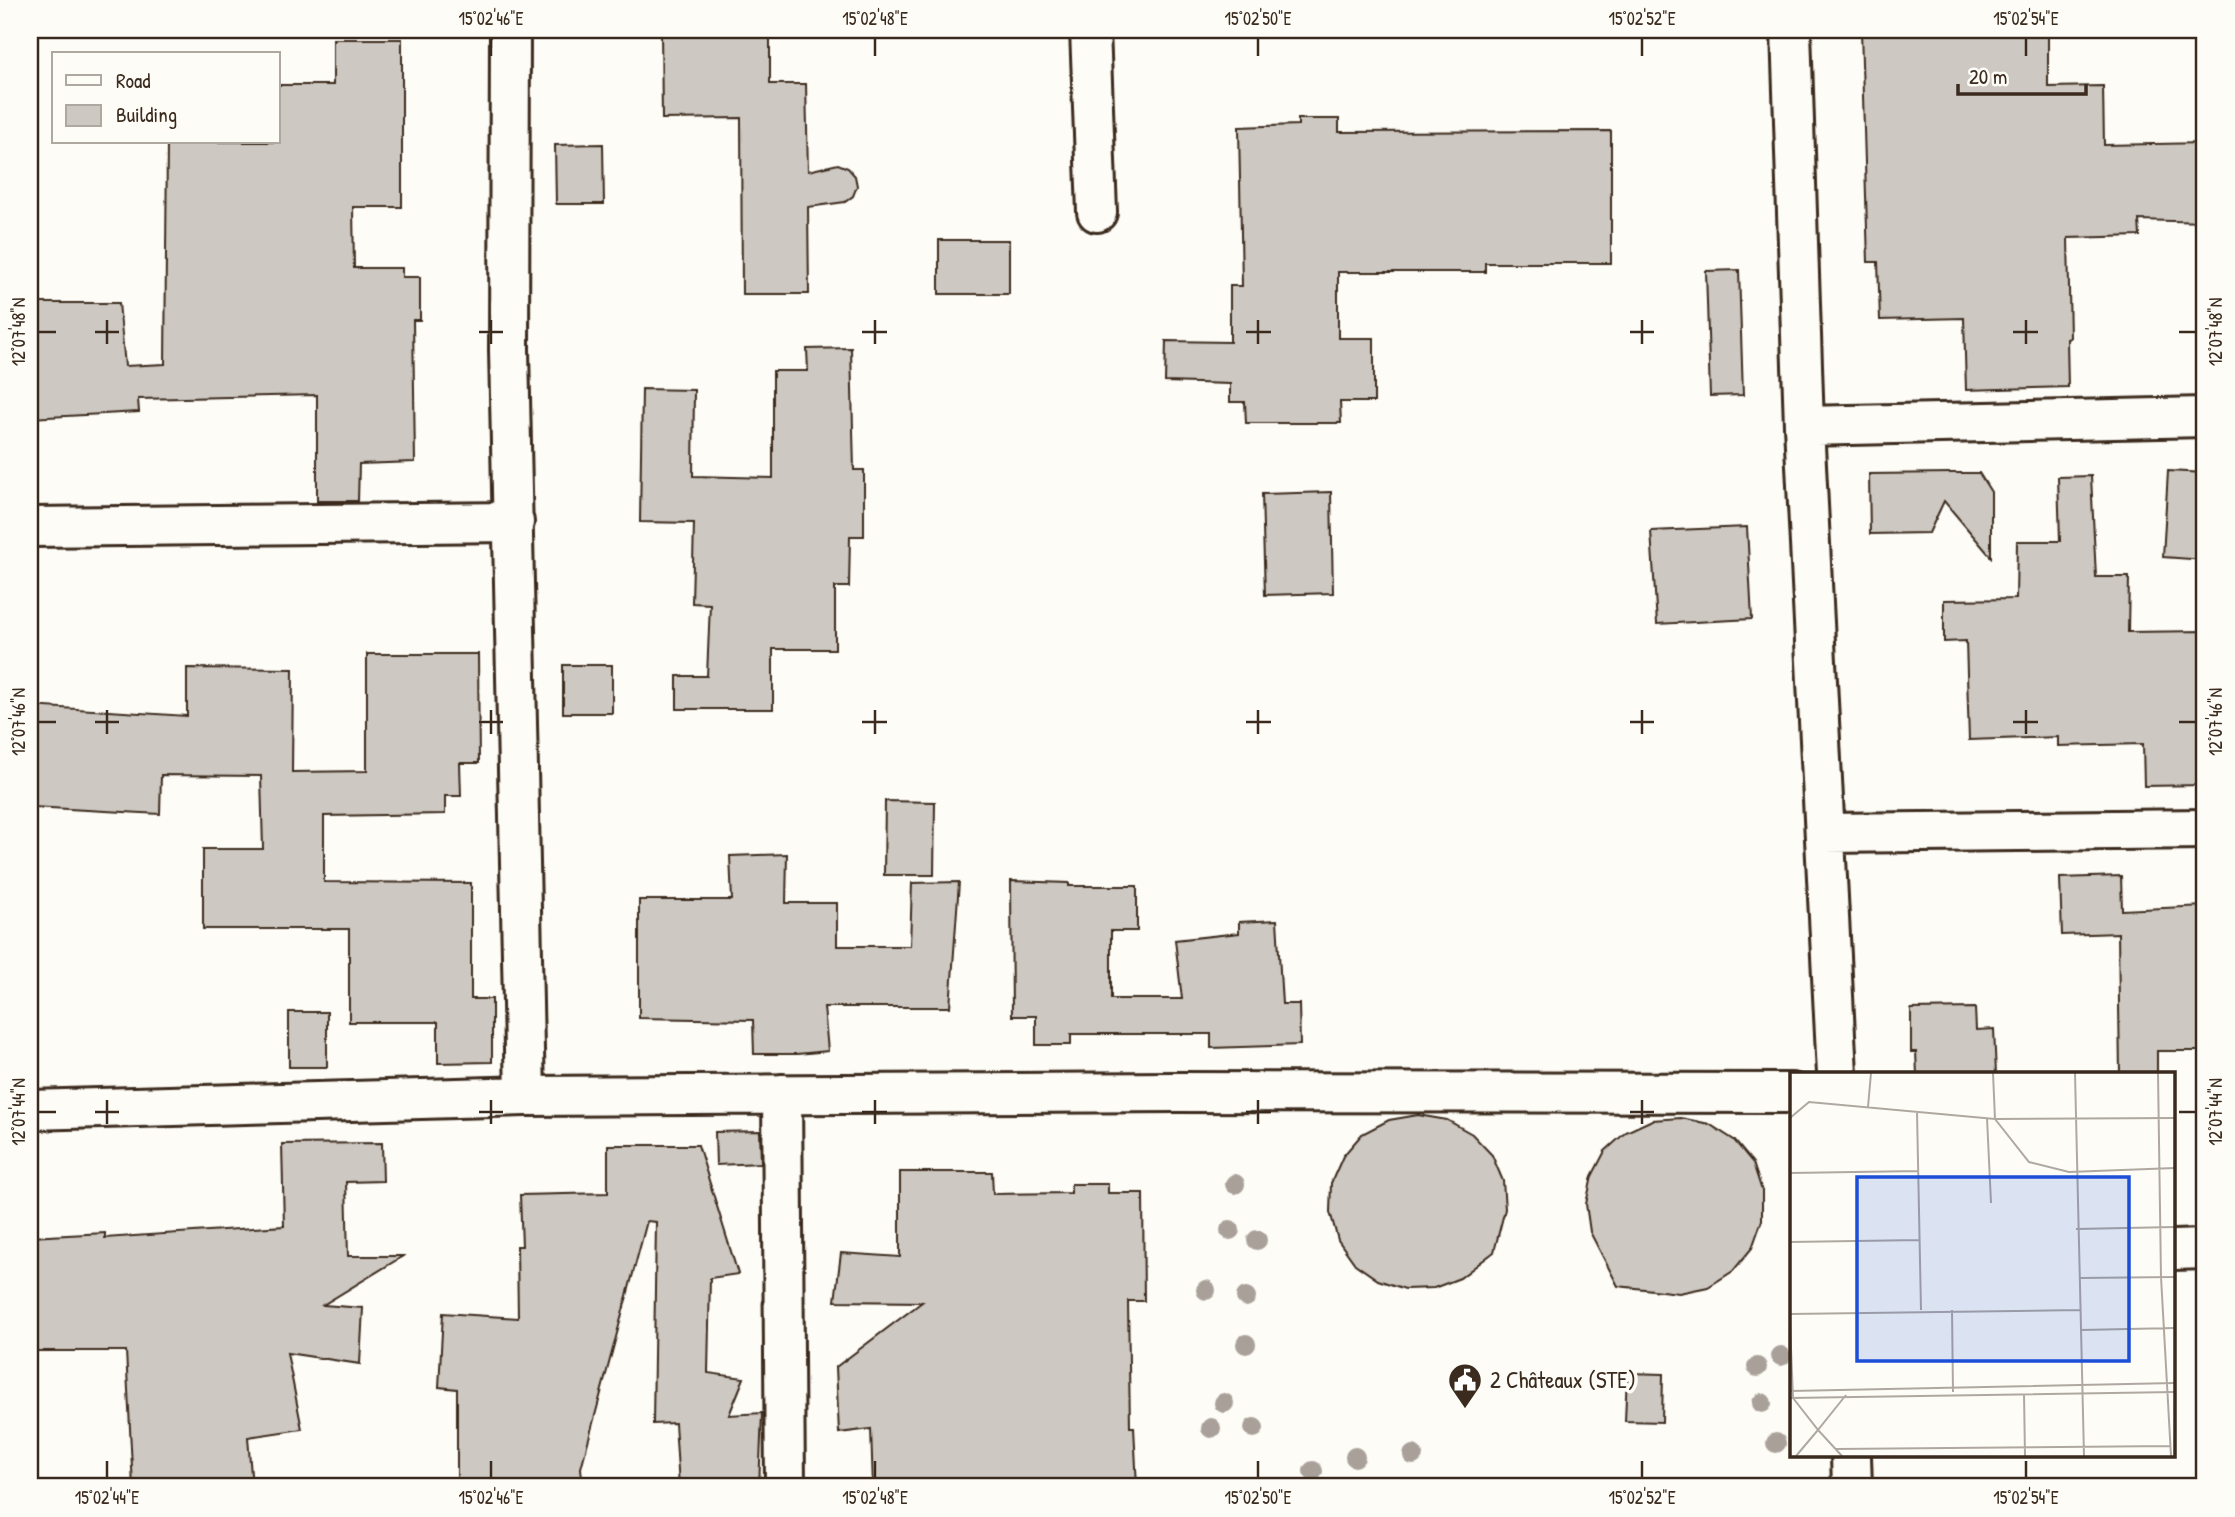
<svg xmlns="http://www.w3.org/2000/svg" width="2235" height="1517" font-family="'Patrick Hand',sans-serif">
  <rect width="100%" height="100%" fill="#fdfcf7"/>
  <filter id="ink" filterUnits="userSpaceOnUse"><feTurbulence type="fractalNoise" baseFrequency=".0143" numOctaves="2"/><feDisplacementMap in="SourceGraphic" scale="14" xChannelSelector="R" yChannelSelector="G"/><feConvolveMatrix kernelMatrix="1 2 1 2 8 2 1 2 1" color-interpolation-filters="sRGB"/></filter>
  <g filter="url(#ink)">
    <!-- building -->
    <path fill="#cdc8c2" stroke="#3b2a1e" stroke-width="2" d="M661 30H770V84H806L808 171 838 164 848 168 855 176 857 186 853 196 845 202 808 207 809 294H742L741 118 662 119Z
      M1861 30H2048V87L2103 86 2104 145 2205 143V222L2139 220 2140 236 2068 238 2070 338 2067 339 2068 387 1966 390 1964 318 1880 320 1878 262H1868Z
      M333 39H402V207H353L354 268H402V277H420V320H413L415 462 359 464 358 501H317V395L138 399 139 412 30 418V303H119L125 366 165 364 167 142H278V85H333Z
      M1298 119H1339V132L1611 131V263H1485V272H1338V338H1374V402H1340L1341 423H1246L1245 402H1230V384L1165 382 1166 341 1230 342V286H1242L1239 127 1298 125Z
      M603 144 604 204H556L555 145Z
      M939 240H1009V294H939Z
      M1739 270 1743 395 1710 396 1706 271Z
      M851 348 854 470H864V536H850L849 587H835V649H773V709H677V676H707L710 604 692 603 694 523 640 522 642 389 694 390 693 476 773 478V371H808L807 349Z
      M2168 471 2205 473V560L2163 557Z
      M1952 473H1979L1991 492V557L1944 501 1929 533 1870 534 1869 474Z
      M2091 476 2096 577H2129L2128 632 2205 631V785L2144 786 2143 744 2058 746V737L1969 740 1966 641 1944 642V600L2016 599 2017 541H2060L2058 477Z
      M1331 492 1333 593 1265 595 1262 494Z
      M1747 527 1752 619 1657 624 1651 531Z
      M367 654H478L479 763H460L461 796H445V814L324 816V882L471 883V999H492V1062L438 1063V1022H349V929H203V849H263L261 776 161 775 160 814 32 807 30 706 187 716V668L293 669 292 772 367 771Z
      M563 665H612V713H563Z
      M885 801 935 802 934 875H884Z
      M787 854 786 903H837V946H910L912 883 959 882 950 1007H824L828 1051 797 1054H754L753 1020 639 1018V900H732L730 856Z
      M2121 876 2122 910 2205 906V1051H2157V1074H2120L2118 933 2062 935 2060 878Z
      M1011 881 1069 883V886H1137V931H1111V999H1182L1175 940 1239 933V922L1277 920 1282 1004H1299L1300 1045 1211 1048V1034H1071V1045H1036V1016H1012Z
      M1975 1008 1976 1030 1994 1029 1996 1074H1917L1916 1052H1911V1009Z
      M289 1012H327V1067H289Z
      M1418 1115 1447 1120 1472 1134 1492 1155 1503 1181 1505 1209 1494 1252 1460 1278 1434 1288 1405 1289 1378 1280 1355 1264 1338 1240 1330 1212 1331 1183 1343 1156 1362 1134 1389 1120Z
      M1681 1118 1709 1124 1734 1140 1753 1163 1762 1191V1220L1752 1248 1733 1271 1708 1287 1679 1293 1618 1286 1590 1232 1586 1204 1592 1176 1605 1151 1626 1132 1652 1120Z
      M760 1131 761 1163 716 1165 715 1132Z
      M382 1143 383 1181 346 1182 348 1256H403L323 1305 363 1308 360 1364 287 1353 302 1429 248 1437 252 1487H133L126 1351H30V1237L105 1233V1238L284 1226 282 1144Z
      M608 1145H698L738 1274 710 1278 708 1373 744 1378 729 1415 762 1413 759 1487H679L675 1423 653 1424 656 1222 647 1221 581 1468 583 1487H457V1389L439 1387 443 1313 518 1318 517 1246H522L520 1195 608 1193Z
      M900 1172H992L993 1194 1071 1193V1184H1108V1193H1143L1144 1301H1128L1130 1427H1134L1137 1487H873L871 1429 839 1433 836 1367 922 1302 835 1301 841 1253 900 1257Z
      M1627 1373 1663 1374 1662 1422 1625 1421Z"/>
    <g fill="none" stroke-linecap="round" stroke-linejoin="round">
      <!-- minor casing -->
      <g stroke="#3b2a1e" stroke-width="44">
        <path id="minor" d="M510 30 509 350 525 1096
          M1090 30 1097 212
          M1791 30 1804 426 1837 1074
          M1804 426 2205 417
          M30 527 514 522
          M1825 833 2205 829
          M782 1094 785 1487
          M30 1110 525 1096 1175 1092 1792 1093
          M2174 1250 2205 1249
          M1851 1456 1852 1487"/>
      </g>
      <!-- minor -->
      <use href="#minor" stroke="#fdfcf7" stroke-width="38"/>
    </g>
    <!-- trees -->
    <g fill="#a9a199">
      <circle cx="1235" cy="1184" r="10"/>
      <circle cx="1230" cy="1230" r="10"/>
      <circle cx="1257" cy="1240" r="10"/>
      <circle cx="1206" cy="1290" r="10"/>
      <circle cx="1246" cy="1297" r="10"/>
      <circle cx="1246" cy="1344" r="10"/>
      <circle cx="1781" cy="1356" r="10"/>
      <circle cx="1757" cy="1367" r="10"/>
      <circle cx="1224" cy="1403" r="10"/>
      <circle cx="1762" cy="1403" r="10"/>
      <circle cx="1211" cy="1428" r="10"/>
      <circle cx="1254" cy="1428" r="10"/>
      <circle cx="1776" cy="1443" r="10"/>
      <circle cx="1413" cy="1455" r="10"/>
      <circle cx="1355" cy="1457" r="10"/>
      <circle cx="1313" cy="1471" r="10"/>
    </g>
  </g>
  <!-- ticks -->
  <path fill="none" stroke="#3b2a1e" stroke-width="2.5" d="M491 38V56M875 38V56M1258 38V56M1642 38V56M2026 38V56M107 320V344M491 320V344M875 320V344M1258 320V344M1642 320V344M2026 320V344M38 332H56M95 332H119M479 332H503M862 332H887M1246 332H1271M1630 332H1654M2013 332H2038M2179 332H2196M107 710V734M491 710V734M875 710V734M1258 710V734M1642 710V734M2026 710V734M38 722H56M95 722H119M479 722H503M862 722H887M1246 722H1271M1630 722H1654M2013 722H2038M2179 722H2196M107 1100V1124M491 1100V1124M875 1100V1124M1258 1100V1124M1642 1100V1124M38 1112H56M95 1112H119M479 1112H503M862 1112H887M1246 1112H1271M1630 1112H1654M2179 1112H2196M107 1461V1478M491 1461V1478M875 1461V1478M1258 1461V1478M1642 1461V1478M2026 1461V1478"/>
  <!-- icons -->
  <defs>
    <g id="civic-pin" transform="scale(1.75)"><path d="M0 17L-7.5 6A9.5 9.5 0 1 1 7.5 6Z" fill="#3b2a1e" stroke="#fdfcf7"/><path d="M-.6-6.5H3V-4.5H.6V-3L4-1V1h2V6H-6V1h2V-1L-.6-3ZM-1.2 2.5V6h2.4V2.5Z" fill="#fff"/></g>
  </defs>
  <g fill-rule="evenodd">
    <use href="#civic-pin" x="1465" y="1380"/>
  </g>
  <g text-anchor="middle" stroke-width="7" stroke-linejoin="round" paint-order="stroke">
    <!-- poi labels -->
    <g font-size="23" fill="#3b2a1e" stroke="#fdfcf7" text-anchor="start">
      <text x="1490" y="1388">2 Châteaux (STE)</text>
    </g>
  </g>
  <!-- overview -->
  <g transform="translate(1790 1072)">
    <rect width="385" height="385" fill="#fdfcf7"/>
    <path fill="none" stroke="#afa8a0" stroke-width="2" d="M203 1 205 47 239 90 279 100 385 96M285 1 294 384M368 1 371 205 381 384M78 35 81 1M127 40 131 238M0 46 19 30 205 47 385 46M197 46 201 131M0 101 129 99M286 157 385 155M0 170 130 168M289 206 385 205M162 238 163 320M0 242 290 238M0 251 3 326 28 358 6 384M291 258 385 256M0 319 385 311M234 322 235 384M0 326 385 320M46 377 381 374M52 384 28 358 56 323"/>
    <path fill="#1d4ed8" fill-opacity="0.15" stroke="#1d4ed8" stroke-width="3.5" d="M67 105H339V289H67Z"/>
    <rect width="385" height="385" fill="none" stroke="#3b2a1e" stroke-width="3.5"/>
  </g>
  <!-- margin -->
  <rect width="2235" height="1517" fill="none" stroke="#fdfcf7" stroke-width="77"/>
  <!-- legend -->
  <rect x="52" y="52" width="228" height="91" fill="#fdfcf7" stroke="#afa8a0" stroke-width="2"/>
  <rect x="66" y="75" width="35" height="10" fill="#fdfcf7" stroke="#afa8a0" stroke-width="2"/>
  <text x="116" y="88" font-size="21" fill="#3b2a1e">Road</text>
  <rect x="66" y="105" width="35" height="21" fill="#cdc8c2" stroke="#afa8a0" stroke-width="2"/>
  <text x="116" y="122" font-size="21" fill="#3b2a1e">Building</text>
  <!-- scale -->
  <path d="M1958 84v10h128v-10" fill="none" stroke="#3b2a1e" stroke-width="3.5"/>
  <text x="1969" y="84" font-size="21" fill="#3b2a1e" stroke="#fdfcf7" stroke-width="5" paint-order="stroke">20 m</text>
  <rect x="38" y="38" width="2158" height="1440" fill="none" stroke="#3b2a1e" stroke-width="2.5"/>
  <g font-size="18" text-anchor="middle" fill="#3b2a1e">
    <text x="491" y="25">15°02'46"E</text>
    <text x="875" y="25">15°02'48"E</text>
    <text x="1258" y="25">15°02'50"E</text>
    <text x="1642" y="25">15°02'52"E</text>
    <text x="2026" y="25">15°02'54"E</text>
    <text transform="translate(19 332) rotate(-90)" y="6">12°07'48"N</text>
    <text transform="translate(2216 332) rotate(-90)" y="6">12°07'48"N</text>
    <text transform="translate(19 722) rotate(-90)" y="6">12°07'46"N</text>
    <text transform="translate(2216 722) rotate(-90)" y="6">12°07'46"N</text>
    <text transform="translate(19 1112) rotate(-90)" y="6">12°07'44"N</text>
    <text transform="translate(2216 1112) rotate(-90)" y="6">12°07'44"N</text>
    <text x="107" y="1504">15°02'44"E</text>
    <text x="491" y="1504">15°02'46"E</text>
    <text x="875" y="1504">15°02'48"E</text>
    <text x="1258" y="1504">15°02'50"E</text>
    <text x="1642" y="1504">15°02'52"E</text>
    <text x="2026" y="1504">15°02'54"E</text>
  </g>
</svg>
